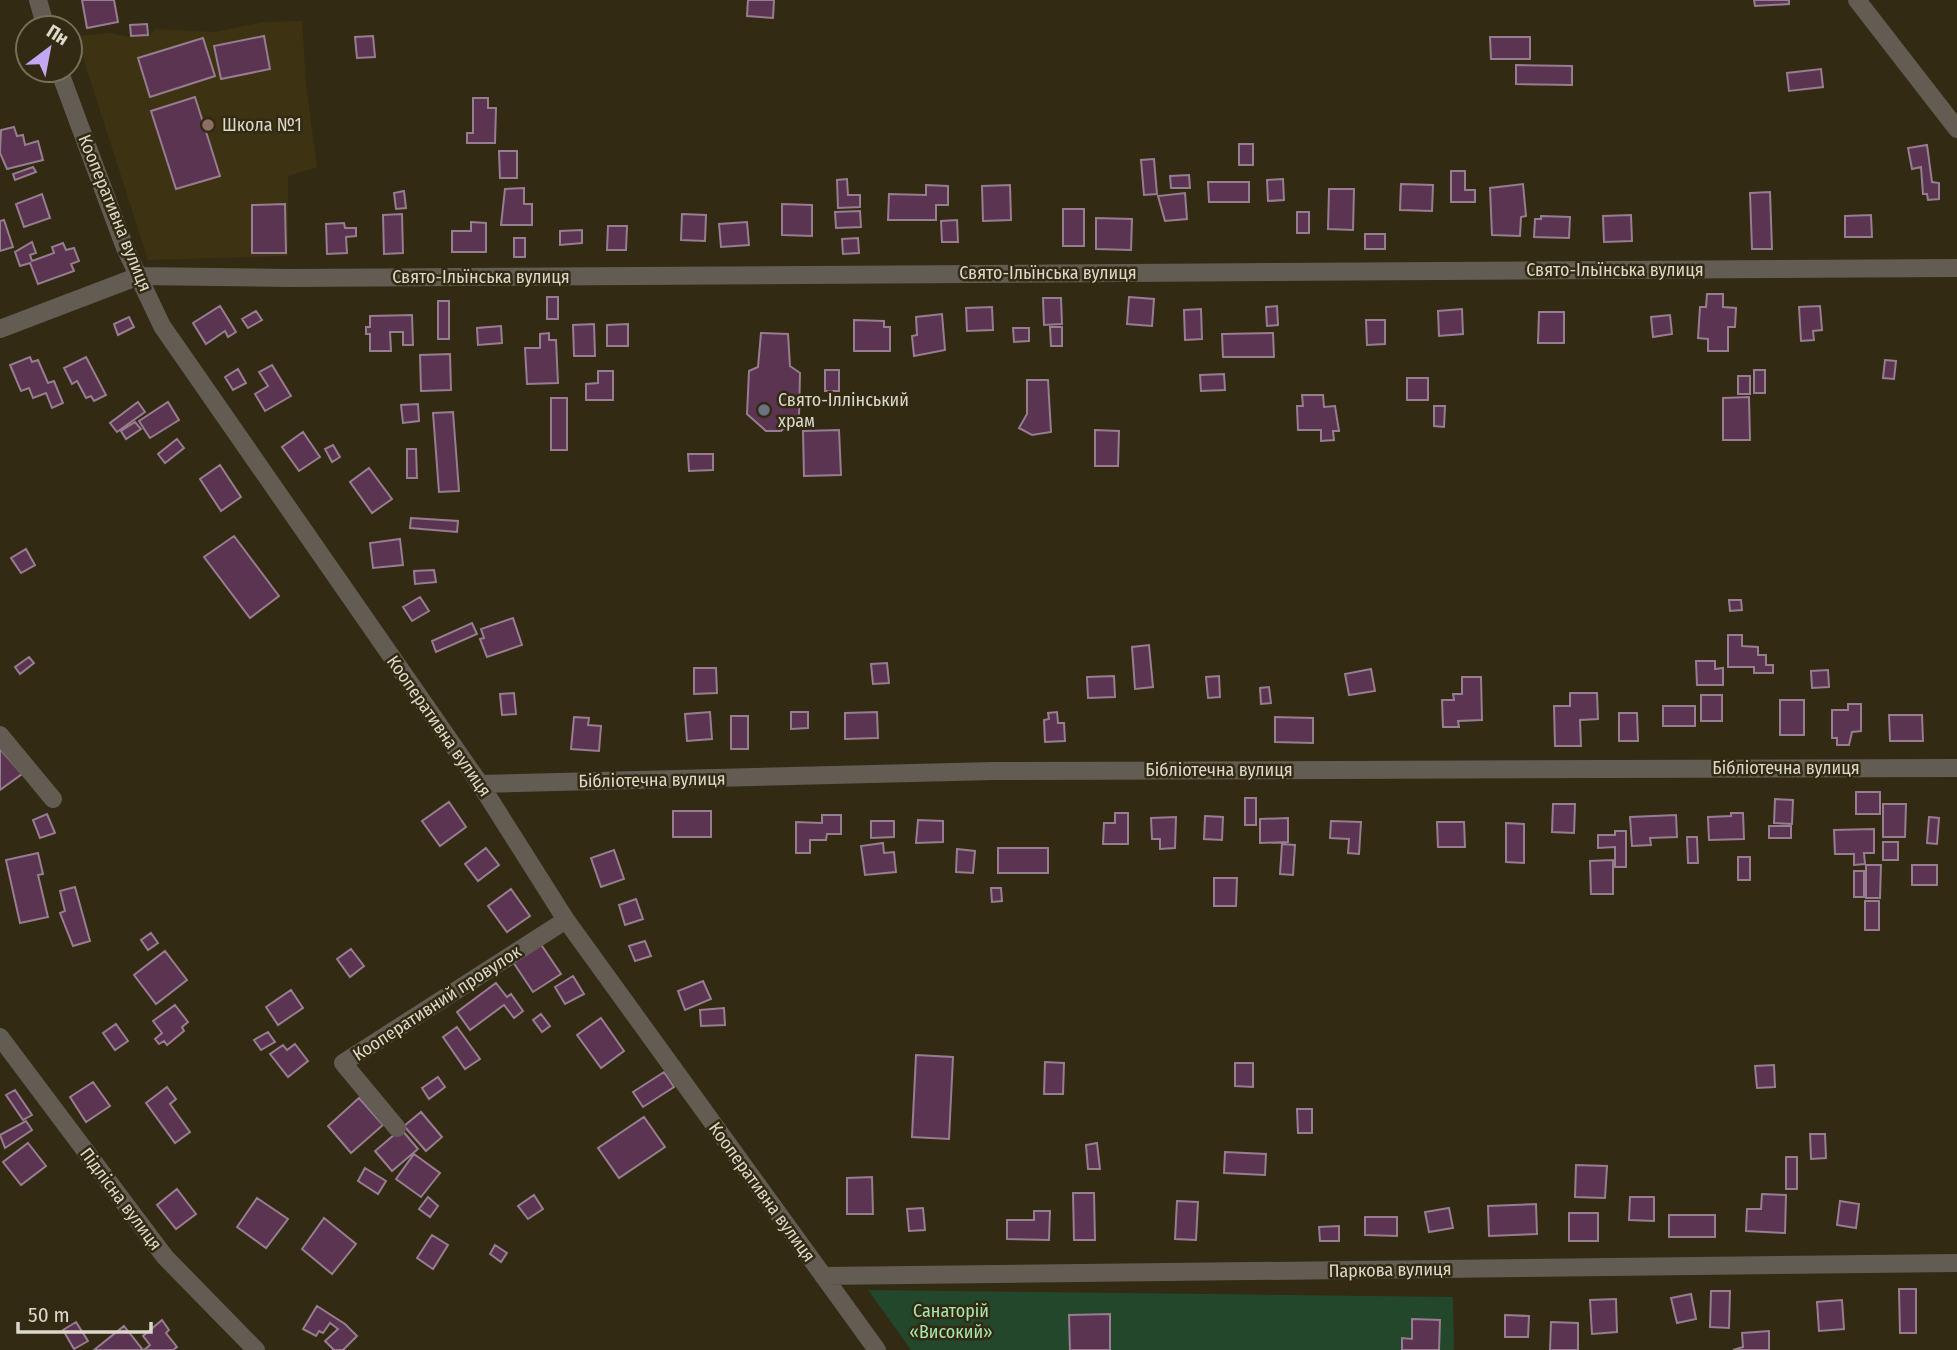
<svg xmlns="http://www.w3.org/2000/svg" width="1957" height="1350" font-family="'Fira Sans Condensed',sans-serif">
  <rect width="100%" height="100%" fill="#322a12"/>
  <!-- built -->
  <path fill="#3d3212" d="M302 21 306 83 317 167 288 176V256L148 260 76 36 111 33 128 37 148 36 156 29 215 32 263 22Z"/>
  <!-- green -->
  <path fill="#23472b" d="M868 1290 1453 1297 1454 1350H911Z"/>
  <!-- building -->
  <path fill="#5b3452" stroke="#967d8f" stroke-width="2" d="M82 0H114L118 22 87 28Z
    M748 0H774L773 18 747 16Z
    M1754 0H1789V4L1755 6Z
    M147 24 148 35 131 36 130 25Z
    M264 36 270 69 221 79 214 46Z
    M373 36 375 57 357 58 355 37Z
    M1490 37H1530V59H1491Z
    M203 38 215 76 150 97 138 58Z
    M1516 65 1572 66V85L1516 84Z
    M1821 69 1823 87 1789 91 1787 73Z
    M195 97 220 176 176 189 151 111Z
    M473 98H488V108H496L495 143H467V133H473Z
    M14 127 17 136 23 135 25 145 38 141 43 160 7 169 0 153 1 130Z
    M1239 144H1253V165H1239Z
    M1927 145 1932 182 1939 183V199L1928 200 1927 194H1923L1921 167 1912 169 1908 148Z
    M499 151H517V178H500Z
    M1154 159 1157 194 1144 195 1141 160Z
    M33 167 36 172 15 180 13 174Z
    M1451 171H1465V190H1475V202H1451Z
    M1189 175 1190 188H1171L1170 176Z
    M847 179 848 195H860V207L838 208 837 180Z
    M1283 179 1284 200 1268 201 1267 180Z
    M1208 182H1249V202H1209Z
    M1401 184 1433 185 1432 211 1400 210Z
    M1523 184 1526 216 1521 217 1520 236 1492 235 1490 188Z
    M926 185 948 186V205H936V220H888L889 194 926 195Z
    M1010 185 1011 220 983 221 982 186Z
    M524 188V204H532V225H501L505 189Z
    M1329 189H1354L1353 230 1328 229Z
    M404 191 406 208 396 209 394 193Z
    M1770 192 1772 249H1752L1750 193Z
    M1185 193 1187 219 1165 221 1158 196Z
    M42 194 50 218 24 227 16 204Z
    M285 204 286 253H252V205Z
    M782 204 812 205V236L782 235Z
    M1063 209H1084V246H1063Z
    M860 211 861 227 836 228 835 212Z
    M1297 212H1309V233H1297Z
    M402 214 403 253 384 254 383 215Z
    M682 214 706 215 705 241 681 240Z
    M1631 215 1632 241 1604 242 1603 216Z
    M1871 215 1872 237H1845V216Z
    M1541 216 1570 217 1569 238 1534 237 1535 219H1541Z
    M1096 218 1132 219 1131 250 1096 249Z
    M4 220 13 247 0 251V221Z
    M957 220 958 242H942L941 221Z
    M471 222 486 223V252H452V231H471Z
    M747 222 749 245 721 247 719 224Z
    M344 223 345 228H356V236L346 237 347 253 327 254 326 224Z
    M608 226H627L626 250H607Z
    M582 230V243L560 245V231Z
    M1365 234H1385V249H1365Z
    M514 238H525V257H514Z
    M858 238 859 253 843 254 842 239Z
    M32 242 36 253 30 255 32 261 54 253 52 247 63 243 66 250 74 248 79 261 71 264 74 271 38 284 30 263 20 266 15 252Z
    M1707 294H1723V307L1736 308 1735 327H1728V351H1708V339L1698 338 1700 307H1706Z
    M547 297H558V319H547Z
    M1129 297 1154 299 1152 326 1127 324Z
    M1043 298H1061L1062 324 1044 325Z
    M438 301H449V339H438Z
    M220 306 236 332 228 337 225 331 206 344 193 323Z
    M1277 306 1278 325 1267 326 1266 307Z
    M1820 306 1822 330 1813 331 1814 340 1801 341 1799 307Z
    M992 307 993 330 967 331 966 308Z
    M1201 309 1202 339 1185 340 1184 310Z
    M1462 309 1463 334 1439 336 1438 311Z
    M256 311 262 320 248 328 242 319Z
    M1539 312H1564V343H1538Z
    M942 314 945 350 914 356 912 336 917 335 916 317Z
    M412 315 413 345H403V332H390L391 351H370V334H366V327H370V316Z
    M1670 315 1672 334 1653 337 1651 317Z
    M129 317 134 327 118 335 114 324Z
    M854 320 884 321V327H890V351H854Z
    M1366 320H1385V344L1367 345Z
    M594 324 595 356H574L573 325Z
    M628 324V346H607V325Z
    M501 326 502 343 478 345 477 328Z
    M1050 327H1062V346H1051Z
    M1013 328H1029V341L1014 342Z
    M549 333V340H556L558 383 527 384 525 348H540V334Z
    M761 333 788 334 790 366 800 373 799 416 781 431H766L747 414 749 371 758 367Z
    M1273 333 1274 357H1223L1222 334Z
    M450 354 451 390 421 391 420 355Z
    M30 357 32 362 38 360 48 383 54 381 63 403 52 408 46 393 33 398 29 388 21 391 10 365Z
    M86 357 106 395 94 401 91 396 86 398 77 381 72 384 64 368Z
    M1885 360 1896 361 1894 379 1883 378Z
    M272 365 291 396 265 411 255 394 268 386 259 372Z
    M238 369 246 383 233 390 225 377Z
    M825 370H839V391H825Z
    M1754 370H1765V393H1754Z
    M598 371H613V400H586V384L598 383Z
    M1224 374 1225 390 1201 391 1200 375Z
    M1738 376H1750V394H1738Z
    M1407 378H1428V400H1407Z
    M1027 380H1048L1051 432 1032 435 1019 428 1027 414Z
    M1302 395H1323L1324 407 1335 406 1339 431H1333L1334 440 1321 441V430H1298L1297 406H1303Z
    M1749 397 1750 440H1723V398Z
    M551 398H567V450H551Z
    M138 402 145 412 117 432 110 423Z
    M168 402 179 420 150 438 139 421Z
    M418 404 419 421 403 423 401 405Z
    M1434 406H1445L1444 427 1434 426Z
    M453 412 459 491 439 492 433 413Z
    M135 422 141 429 126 439 121 431Z
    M839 430 841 475 804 476 803 431Z
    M1095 430 1119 431 1118 466H1095Z
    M303 432 320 457 299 471 282 447Z
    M177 439 184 448 165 463 158 454Z
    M333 445 340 457 332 462 325 449Z
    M407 449H416L417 478H407Z
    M688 454H713V470L689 471Z
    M220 465 241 497 221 511 200 479Z
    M369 468 392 499 372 513 350 482Z
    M411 518 458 521 457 532 410 528Z
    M234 536 279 596 250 618 204 557Z
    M400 539 403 565 373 568 370 543Z
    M26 549 35 565 21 573 11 558Z
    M434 570 436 582 415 584 414 571Z
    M420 597 429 611 412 621 403 607Z
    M1729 600H1741L1742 610 1730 611Z
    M513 618 522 645 487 657 480 639 484 638 481 629Z
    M472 623 477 634 436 652 432 641Z
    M1728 635H1742V646L1758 647V655H1766V665H1773V673H1754V667H1728Z
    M1149 645 1153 687 1135 689 1132 647Z
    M29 657 34 663 20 674 15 667Z
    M1696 661H1715V669L1723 668V685H1697Z
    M887 663 889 683 873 684 871 664Z
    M694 668H716L717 693 694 694Z
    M1371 669 1375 691 1349 695 1345 674Z
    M1828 670 1829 687 1812 688 1811 671Z
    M1114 676 1115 697 1088 698 1087 677Z
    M1219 676 1220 697 1208 698 1206 677Z
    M1462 677H1481L1482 720 1458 721 1459 727H1443L1442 700H1454L1453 694H1462Z
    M1269 687 1271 703 1261 704 1260 688Z
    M514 693 516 714 502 715 500 694Z
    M1570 693H1597L1598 719 1580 720 1581 746H1555L1554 706H1570Z
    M1701 695H1722V721H1701Z
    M1780 700H1804V735H1780Z
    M1848 704H1861V731L1852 732 1849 745H1837V738H1832V710H1848Z
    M1663 706H1695V726H1663Z
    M710 712 712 739 687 741 685 714Z
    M791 712H808V728L791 729Z
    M877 712 878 738 845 739V713Z
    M1057 712 1058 723H1064L1065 741 1045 742 1044 720 1049 719 1048 713Z
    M1619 713H1637L1638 741H1619Z
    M1889 715H1922L1923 741H1890Z
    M731 716H748V749H731Z
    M574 717 589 718 588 725 601 726 599 751 571 749Z
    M1275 717 1313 718V743L1275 742Z
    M0 749 22 774 0 790Z
    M1856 792H1880V814H1856Z
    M1245 798H1256V825H1245Z
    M1775 799 1793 800 1792 824 1774 823Z
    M449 802 466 827 440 846 422 821Z
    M1553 804H1575L1574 833 1552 832Z
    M1883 804H1906L1905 837H1883Z
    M673 811H711V837H673Z
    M1115 813H1128V844H1103L1104 823H1115Z
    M1731 813H1743L1744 839 1709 840 1708 817 1731 816Z
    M47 814 55 833 40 838 33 820Z
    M822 815H841V834H827L826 840H810V853H796V822L822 823Z
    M1676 815 1677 837 1650 838 1651 845 1632 846 1630 817Z
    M1205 816 1223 817 1222 840 1204 839Z
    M1176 817 1175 848 1160 849V839H1152L1151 818Z
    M1929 817 1939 818 1937 844 1927 843Z
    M1288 818V842L1260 843V819Z
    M918 820 943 821V842L916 843Z
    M871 821H894V837L871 838Z
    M1331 821 1361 822 1359 854 1348 853 1349 839 1330 838Z
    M1437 822H1464L1465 847H1438Z
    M1506 823 1524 824V863L1506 862Z
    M1769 826H1791V838H1769Z
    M1874 829V853H1864L1865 864 1854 865V854H1835L1834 830Z
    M1615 831H1626V867H1615V847L1598 848V835H1615Z
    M1687 837H1697L1698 863H1688Z
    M1883 842H1898V860H1883Z
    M883 843 884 853 894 852 896 872 865 875 861 846Z
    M1282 844 1295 845 1293 875 1280 874Z
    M486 848 499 865 478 881 465 864Z
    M998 848H1048V873H998Z
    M957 849 975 851 973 873 956 872Z
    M614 850 624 879 601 887 591 858Z
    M38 853 43 874 38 875 48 917 20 923 6 860Z
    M1738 857H1750V880H1738Z
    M1613 860V894H1591L1590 861Z
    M1866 865H1881L1880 898H1866Z
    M1912 865H1937V885H1912Z
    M1854 871H1864V897H1854Z
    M1214 878H1237L1236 906H1214Z
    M75 887 90 941 73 946 60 913 65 911 60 891Z
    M991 888H1001L1002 901 992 902Z
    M511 889 530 916 507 932 488 906Z
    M636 899 643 919 625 925 619 905Z
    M1865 901H1879V930H1865Z
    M151 933 158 943 148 950 141 940Z
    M645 941 651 956 635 961 629 946Z
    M540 943 561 974 533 992 513 962Z
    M351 949 364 966 350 977 337 959Z
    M165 951 187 980 156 1004 134 975Z
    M573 976 584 994 565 1004 555 987Z
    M703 981 711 999 685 1010 678 991Z
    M496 983 507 997 511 994 523 1011 514 1018 504 1005 470 1030 457 1012Z
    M291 990 303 1008 278 1025 266 1007Z
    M175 1005 188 1022 182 1027 184 1031 167 1045 164 1041 159 1044 155 1039 162 1033 153 1021Z
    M724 1008 725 1025 701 1026 700 1010Z
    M541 1014 550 1026 542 1032 533 1020Z
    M601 1018 624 1051 601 1068 577 1035Z
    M116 1024 128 1041 115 1050 103 1033Z
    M457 1027 480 1059 465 1069 443 1037Z
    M268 1032 275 1042 261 1050 254 1040Z
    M295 1044 308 1061 288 1077 270 1054 283 1045 287 1050Z
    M916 1055 953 1057 949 1139 912 1137Z
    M1045 1062 1064 1063 1063 1094H1044Z
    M1235 1063H1253V1087L1235 1086Z
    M1774 1065 1775 1087 1757 1088 1755 1066Z
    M664 1072 674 1087 643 1107 633 1092Z
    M438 1077 445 1087 429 1099 422 1088Z
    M93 1082 110 1106 86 1122 70 1097Z
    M167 1087 176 1099 170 1104 190 1132 175 1143 146 1103Z
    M15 1090 32 1115 23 1120 6 1095Z
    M359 1098 383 1125 351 1153 328 1126Z
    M1297 1109H1312V1133H1298Z
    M421 1112 442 1137 426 1151 404 1126Z
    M644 1117 665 1147 619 1178 598 1148Z
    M26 1121 32 1130 5 1148 0 1135Z
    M401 1129 418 1149 392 1171 375 1151Z
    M1810 1134H1825L1826 1158 1811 1159Z
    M28 1143 46 1166 21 1185 3 1162Z
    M1097 1143 1100 1169H1088L1086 1145Z
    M1225 1152 1266 1154 1265 1175 1224 1173Z
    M414 1154 440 1173 421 1197 396 1179Z
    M1786 1157H1797V1189H1786Z
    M1576 1165 1607 1166 1605 1198 1575 1197Z
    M365 1168 386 1181 378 1194 358 1181Z
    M872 1177 873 1214H847V1178Z
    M177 1189 196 1214 176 1229 157 1205Z
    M1073 1193H1094L1095 1240H1074Z
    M1762 1194 1786 1195 1785 1233 1746 1231 1747 1209H1761Z
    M534 1195 543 1209 528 1219 518 1206Z
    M428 1197 438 1206 430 1217 419 1209Z
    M1630 1197H1654V1221L1629 1220Z
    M257 1198 288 1219 266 1248 237 1227Z
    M1177 1201 1198 1202 1196 1240 1175 1239Z
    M1840 1201 1859 1204 1856 1228 1837 1225Z
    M1536 1204 1537 1234 1489 1236 1488 1206Z
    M923 1208 925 1230 909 1231 907 1209Z
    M1449 1208 1453 1228 1429 1232 1425 1212Z
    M1034 1211H1050L1049 1240 1007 1239V1220H1034Z
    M1569 1213H1598V1241H1569Z
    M1669 1215H1715V1237H1669Z
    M1365 1217H1397V1236L1365 1235Z
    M324 1218 356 1244 332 1274 302 1249Z
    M1339 1226V1241H1320L1319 1227Z
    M432 1235 448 1245 433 1269 417 1258Z
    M495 1245 507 1253 501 1262 490 1254Z
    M1899 1289H1916V1333H1900Z
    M1711 1291H1730L1729 1328 1710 1327Z
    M1691 1294 1696 1319 1677 1323 1671 1298Z
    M1616 1299 1617 1332 1592 1334 1590 1300Z
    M1842 1300 1844 1329 1819 1331 1817 1302Z
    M317 1306 345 1324 357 1336 343 1350H334L325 1341 338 1329 330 1323 323 1333 319 1331 316 1336 303 1329Z
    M1110 1314V1350H1070L1069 1315Z
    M1505 1315 1529 1316 1528 1337H1505Z
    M1412 1319 1440 1320 1439 1350H1402V1338L1412 1339Z
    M162 1320 169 1330 166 1333 177 1347 173 1350H144L150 1345 143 1336Z
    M76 1322 88 1341 74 1349 63 1330Z
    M1551 1322 1578 1323V1350H1550Z
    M124 1326 143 1350H94Z
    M1769 1331V1350H1733L1743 1347 1742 1333Z"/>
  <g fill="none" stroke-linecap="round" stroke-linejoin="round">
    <!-- minor -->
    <path stroke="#625c52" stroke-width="18" d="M38 0 46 28
      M1857 0 1957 129
      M59 70 125 248 162 326 480 784 566 920 877 1350
      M0 329 139 276 289 278 1957 268
      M0 735 53 799
      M480 784 993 771 1957 768
      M0 1037 165 1257 256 1350
      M397 1128 343 1063 566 920
      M823 1276 1957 1263"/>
  </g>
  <!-- markers -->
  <circle fill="#8d6e63" stroke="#322a12" stroke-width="2.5" cx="208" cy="125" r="7"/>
  <circle fill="#6b7280" stroke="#322a12" stroke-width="2.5" cx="764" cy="410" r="7"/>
  <g text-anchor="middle" stroke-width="5" stroke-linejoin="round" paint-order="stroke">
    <!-- poi labels -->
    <g font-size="18" fill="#dcd8c9" stroke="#322a12" text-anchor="start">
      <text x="222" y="131">Школа №1</text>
      <text x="778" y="406">Свято-Іллінський<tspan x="778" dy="21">храм</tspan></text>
    </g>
    <!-- street labels -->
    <g font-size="18" fill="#dcd8c9" stroke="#322a12">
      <text transform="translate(115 213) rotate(68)" y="6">Кооперативна вулиця</text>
      <text x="1615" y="276">Свято-Ільїнська вулиця</text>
      <text x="1048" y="279">Свято-Ільїнська вулиця</text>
      <text x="481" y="283">Свято-Ільїнська вулиця</text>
      <text transform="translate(439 726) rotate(55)" y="6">Кооперативна вулиця</text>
      <text x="1786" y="774">Бібліотечна вулиця</text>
      <text x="1219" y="776">Бібліотечна вулиця</text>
      <text transform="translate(652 780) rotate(-1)" y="6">Бібліотечна вулиця</text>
      <text transform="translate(437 1003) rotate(-33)" y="6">Кооперативний провулок</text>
      <text transform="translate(762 1192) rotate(54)" y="6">Кооперативна вулиця</text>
      <text transform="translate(121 1199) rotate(53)" y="6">Підлісна вулиця</text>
      <text transform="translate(1390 1270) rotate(-1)" y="6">Паркова вулиця</text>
    </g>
    <!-- park labels -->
    <g font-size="18" fill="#a5e8b1" stroke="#322a12">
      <text x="951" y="1317">Санаторій<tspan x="951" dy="21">«Високий»</tspan></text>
    </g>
  </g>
  <!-- north arrow -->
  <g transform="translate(49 49) rotate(32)"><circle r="33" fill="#322a12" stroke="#76705b" stroke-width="2"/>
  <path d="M0-5L12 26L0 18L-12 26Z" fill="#c3a7f2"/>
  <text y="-10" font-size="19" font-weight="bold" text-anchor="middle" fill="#dcd8c9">Пн</text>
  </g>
  <!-- scale -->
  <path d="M18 1322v10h133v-10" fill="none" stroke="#dcd8c9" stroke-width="3.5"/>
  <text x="28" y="1322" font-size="21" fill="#dcd8c9" stroke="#322a12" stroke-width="5" paint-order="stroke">50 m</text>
</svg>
